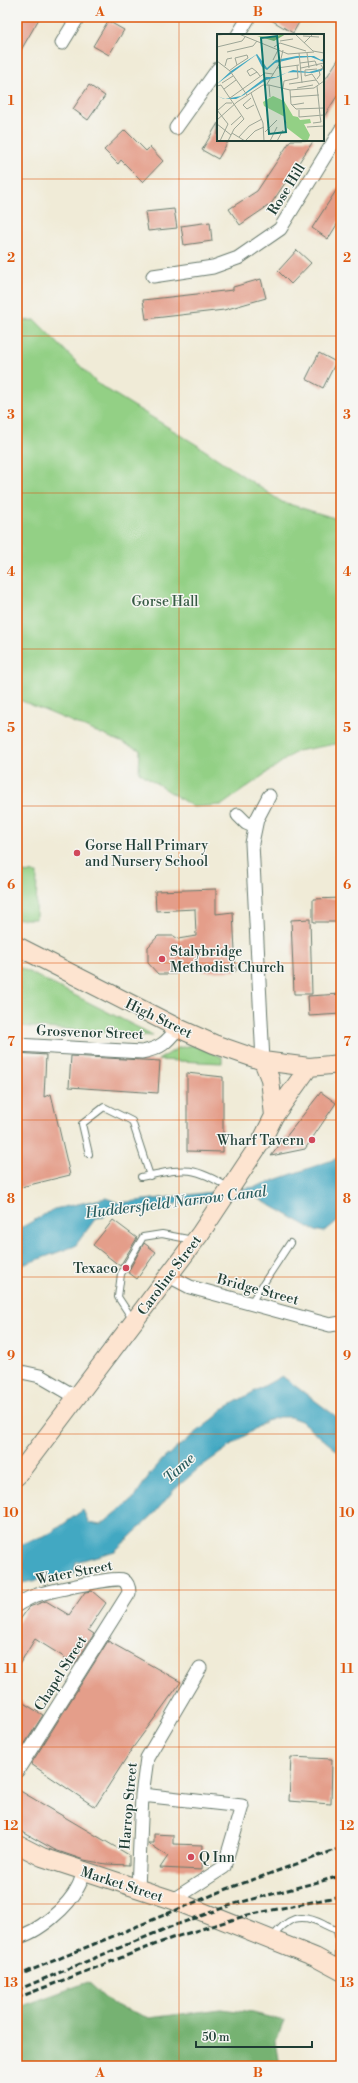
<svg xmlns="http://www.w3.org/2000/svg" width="358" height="2083" font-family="'Libre Bodoni',serif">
  <rect width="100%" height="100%" fill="#f6f6f2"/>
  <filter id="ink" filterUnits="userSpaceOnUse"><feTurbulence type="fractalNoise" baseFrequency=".025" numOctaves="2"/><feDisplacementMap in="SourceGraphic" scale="8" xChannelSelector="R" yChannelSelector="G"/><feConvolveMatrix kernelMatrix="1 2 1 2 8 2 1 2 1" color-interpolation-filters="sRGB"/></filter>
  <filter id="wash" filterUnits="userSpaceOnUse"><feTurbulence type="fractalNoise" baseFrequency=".012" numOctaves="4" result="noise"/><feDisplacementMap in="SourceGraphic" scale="16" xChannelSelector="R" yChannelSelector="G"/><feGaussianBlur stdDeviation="0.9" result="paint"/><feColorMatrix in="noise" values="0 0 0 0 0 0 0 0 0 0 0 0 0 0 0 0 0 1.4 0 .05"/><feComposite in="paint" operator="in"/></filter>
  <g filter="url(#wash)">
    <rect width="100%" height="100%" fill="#f0ebd7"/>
    <!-- green -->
    <path fill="#93d085" stroke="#59865c" d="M35 320 98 384 197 445 282 502 341 520V743L297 751 222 805 193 807 139 772 140 750 17 699V321Z
      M17 872 37 873 36 919H17Z
      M19 967 151 1034 153 1036 18 1026Z
      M193 1045 222 1057V1063L158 1060 178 1048Z"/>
    <!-- forest -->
    <path fill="#76b272" stroke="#4a7853" d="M88 1982 113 2004 149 2018 221 2009 253 2013 284 2021 276 2041 280 2066H17V2008Z"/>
    <!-- water -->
    <path fill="#42a8c2" stroke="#30727b" d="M341 1157V1218L324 1232 314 1230 252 1195 108 1212 104 1217 96 1218 75 1246 17 1267V1230L54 1209 106 1198 119 1203 255 1187Z
      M282 1376 341 1420V1454L301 1421 290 1417H279L266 1421 199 1468 174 1490 154 1514 115 1551 76 1562 74 1573 17 1584V1546L51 1533 83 1510 89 1523 101 1525 133 1499 150 1474 164 1458 217 1416 221 1410Z"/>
    <g id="blocks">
      <!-- building -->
      <path fill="#e49e8a" d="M17 17H40L17 57Z
        M266 17H302L293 33Z
        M108 21 124 30 109 55 93 46Z
        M341 55V90L323 118V83Z
        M89 85 105 96 88 120 73 109Z
        M218 123V140H229L218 159 202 150Z
        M125 130 146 151 150 147 163 161 143 182 121 160 118 164 104 150Z
        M291 140H314L271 204 240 225 229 209 257 191Z
        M341 183V218L328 239 312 228Z
        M174 209 177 228 148 231 145 212Z
        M210 222 212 241 184 245 181 226Z
        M297 250 311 263 291 284 278 271Z
        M261 279 266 298 224 310 146 319 143 300 233 290V287Z
        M319 353 336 362 323 388 306 379Z
        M216 889V914L233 912 236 971 206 972 186 964 176 974H158L148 963V947L158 936H174L178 939 196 936 195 909 156 911 155 891Z
        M341 898V922H313V899Z
        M310 919 312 994H294L291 920Z
        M341 994V1014L309 1016 308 996Z
        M17 1053 46 1055 44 1097 51 1094 70 1175 17 1188Z
        M71 1056 160 1061 158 1093 69 1087Z
        M187 1073 223 1077V1152L187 1151Z
        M321 1092 336 1103 305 1149 271 1156Z
        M113 1220 137 1238 120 1266 93 1245Z
        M144 1243 156 1252 137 1279 128 1272Z
        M92 1591 106 1603 88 1630 94 1634 75 1664 35 1639 17 1668V1624L29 1607 46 1601 69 1615 85 1592Z
        M108 1641 181 1682 132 1749 95 1807 31 1764Z
        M17 1699 43 1715 17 1756Z
        M291 1757 332 1759 331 1804 289 1801Z
        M17 1789 129 1855V1865L106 1864 84 1860 55 1850 17 1829Z
        M154 1834 173 1835V1844L203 1845 202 1870 160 1868 168 1856 148 1843H154Z"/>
    </g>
  </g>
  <g filter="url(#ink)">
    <use href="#blocks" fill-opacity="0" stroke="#687a6d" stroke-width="1"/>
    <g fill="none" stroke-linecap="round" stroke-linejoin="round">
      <!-- lane casing -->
      <g stroke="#687a6d" stroke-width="8">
        <path id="lane" d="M89 1154 82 1124 104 1107 132 1121 150 1176
          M141 1177C183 1169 191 1164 229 1188
          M250 1304 290 1243
          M133 1320 118 1297 121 1274 143 1237 162 1234 193 1240
          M337 1931 339 1940V1967
          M272 1938C287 1918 300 1912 323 1924 329 1927 335 1931 341 1930"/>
      </g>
      <!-- street casing -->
      <g stroke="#687a6d" stroke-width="15">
        <path id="street" d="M238 35 249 17
          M62 43 78 17
          M176 128 218 69
          M153 276 213 267 238 258 280 229 341 130
          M238 815 246 823 255 827
          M17 1045 142 1052C161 1048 166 1043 178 1028
          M263 1061 252 843 257 819 269 796
          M169 1276 190 1287 330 1325 341 1323
          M17 1371 40 1376 76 1397
          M17 1605C22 1602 28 1598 34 1596 46 1592 115 1576 123 1580 128 1583 129 1588 129 1593L17 1771
          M142 1795 242 1806 224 1867 173 1900
          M138 1889 142 1795 147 1758 200 1668
          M17 1937C38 1933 69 1906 78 1887 81 1882 82 1877 83 1872"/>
      </g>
      <!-- secondary casing -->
      <g stroke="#687a6d" stroke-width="20">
        <path id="secondary" d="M17 946 178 1028 214 1044 263 1061 309 1067 341 1064
          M263 1061 270 1079 274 1116
          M17 1476 200 1234 261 1142 274 1116 309 1067
          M17 1844 42 1857 173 1900 315 1957 341 1971"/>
      </g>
      <!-- lane -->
      <use href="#lane" stroke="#fff" stroke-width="6"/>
      <!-- street -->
      <use href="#street" stroke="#fff" stroke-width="13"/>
      <!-- secondary -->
      <use href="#secondary" stroke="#fde4d0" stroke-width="18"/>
      <!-- rail -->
      <path stroke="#1f3d34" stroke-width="3" stroke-dasharray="6 3" stroke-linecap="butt" d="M17 1976 227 1889 341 1848
        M17 1990 170 1927 234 1904 341 1876
        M17 1998 172 1938 248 1915 341 1896"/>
    </g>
  </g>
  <!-- grid -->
  <path fill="none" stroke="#de580e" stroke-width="1" stroke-opacity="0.55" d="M179 17V2066M17 179H341M17 336H341M17 493H341M17 649H341M17 806H341M17 963H341M17 1120H341M17 1277H341M17 1434H341M17 1590H341M17 1747H341M17 1904H341"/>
  <!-- markers -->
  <g fill="#d1495b" stroke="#f6f6f2" stroke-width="1.5">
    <circle cx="77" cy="853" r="4"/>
    <circle cx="162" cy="959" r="4"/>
    <circle cx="312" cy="1140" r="4"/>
    <circle cx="126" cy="1268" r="4"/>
    <circle cx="191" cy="1857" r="4"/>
  </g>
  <g text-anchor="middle" stroke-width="3" stroke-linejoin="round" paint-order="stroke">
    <!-- street labels -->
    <g font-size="14" fill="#1f3d34" stroke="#f6f6f2">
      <text transform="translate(286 189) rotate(-58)" y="5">Rose Hill</text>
      <text transform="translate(159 1018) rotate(26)" y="5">High Street</text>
      <text transform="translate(90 1032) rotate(2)" y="5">Grosvenor Street</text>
      <text transform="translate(169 1275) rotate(-53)" y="5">Caroline Street</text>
      <text transform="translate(258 1289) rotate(15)" y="5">Bridge Street</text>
      <text transform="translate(74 1572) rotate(-11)" y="5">Water Street</text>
      <text transform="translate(60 1673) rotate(-58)" y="5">Chapel Street</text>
      <text transform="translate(128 1806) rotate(-85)" y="5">Harrop Street</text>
      <text transform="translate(122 1884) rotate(18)" y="5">Market Street</text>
    </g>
    <!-- park labels -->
    <g font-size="14" fill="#365a44" stroke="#f6f6f2">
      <text x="165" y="606">Gorse Hall</text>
    </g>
    <!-- poi labels -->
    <g font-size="14" fill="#1f3d34" stroke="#f6f6f2" text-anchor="start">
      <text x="85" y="850">Gorse Hall Primary<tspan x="85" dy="16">and Nursery School</tspan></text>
      <text x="170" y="956">Stalybridge<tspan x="170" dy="16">Methodist Church</tspan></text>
      <text x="304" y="1145" text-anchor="end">Wharf Tavern</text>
      <text x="118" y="1273" text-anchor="end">Texaco</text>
      <text x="199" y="1862">Q Inn</text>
    </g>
    <!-- water labels -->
    <g font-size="15" font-style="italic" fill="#2a5d5f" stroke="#f6f6f2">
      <text transform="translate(176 1202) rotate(-7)" y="5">Huddersfield Narrow Canal</text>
      <text transform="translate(179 1468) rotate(-42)" y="5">Tame</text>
    </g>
  </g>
  <!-- overview -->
  <g transform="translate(217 34)">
    <rect width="107" height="107" fill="#f0ebd7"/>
    <path d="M56 62 67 67 76 82 81 83 83 86 93 85 94 89 87 90 93 101 91 106 87 107 70 94 68 83 47 72 46 68Z" fill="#93d085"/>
    <path d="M69 0 57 7 40 2 53 3Z" fill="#76b272"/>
    <path d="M40 20 50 34 59 26 80 22H97L104 26 107 24V28L94 23 79 24 58 29 50 36 45 33 39 21 0 50 14 37ZM107 34 104 37 95 39 71 38 61 43 49 46 27 61 19 65H7L0 62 8 65 24 62 49 43H59L76 36 92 38Z" fill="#42a8c2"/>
    <path fill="none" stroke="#9ca596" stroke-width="1" d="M22 0 71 20 97 18M78 0 96 17 107 19M0 1 12 0M86 2 102 3M63 7 76 5M87 9 96 0M0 13 25 7 28 3M57 13 63 9 89 17M10 18 36 12 40 7M82 19 85 49M90 19 92 34M56 26 62 14M0 27 13 37 30 61M83 29 98 27 100 32M8 32 10 25 15 24M60 34 82 31M84 34 107 29M100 35 88 36V42L95 40 102 50M12 37 20 31 31 24 30 21 18 24 20 31M40 38 35 34 30 37 33 42 40 38 43 42M100 45 103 41 102 36 106 34 104 31M5 49 16 42M50 50 63 29 66 16M72 50 99 46M52 51 53 63M0 52 4 51 27 85 17 95 11 107M100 52 103 81M66 54 67 47 81 44 80 31M80 54 96 51M7 55 19 46M73 56 74 70 79 75 107 74M34 59 46 89 47 107M73 63 102 61M13 64 48 39 56 40M34 64 26 71 30 75 37 71M75 71 87 69M0 76 11 90 3 107M82 76V83L107 81M0 77 9 69H15M0 86 20 68 46 51H52L73 56 97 54 107 47M96 89 104 88 103 82M0 90 14 101M14 91 24 82M90 93 107 92M48 98 60 86M15 99 28 107M22 103 32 92 45 85M28 107 38 97 47 93M53 107 60 93M60 107 66 96"/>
    <path fill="#0f766e" fill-opacity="0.15" stroke="#0f766e" stroke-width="2" d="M60 2 69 98 52 100 44 4Z"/>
    <rect width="107" height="107" fill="none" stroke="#1f3d34" stroke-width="2"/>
  </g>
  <!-- margin -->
  <rect width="358" height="2083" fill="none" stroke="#f6f6f2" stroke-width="44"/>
  <!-- scale -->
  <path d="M196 2041v6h116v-6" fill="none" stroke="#1f3d34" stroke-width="2"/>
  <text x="202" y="2041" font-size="12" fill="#1f3d34" stroke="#f6f6f2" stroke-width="3" paint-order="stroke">50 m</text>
  <rect x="22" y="22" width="314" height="2039" fill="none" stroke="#de580e" stroke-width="1.5"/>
  <g font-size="13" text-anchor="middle" font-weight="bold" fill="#de580e">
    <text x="100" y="16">A</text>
    <text x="258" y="16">B</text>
    <text x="11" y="105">1</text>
    <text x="347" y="105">1</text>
    <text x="11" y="262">2</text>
    <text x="347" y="262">2</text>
    <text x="11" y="419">3</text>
    <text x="347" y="419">3</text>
    <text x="11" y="576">4</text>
    <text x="347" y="576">4</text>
    <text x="11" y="732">5</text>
    <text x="347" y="732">5</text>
    <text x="11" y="889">6</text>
    <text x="347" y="889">6</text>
    <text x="11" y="1046">7</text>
    <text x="347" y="1046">7</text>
    <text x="11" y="1203">8</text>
    <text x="347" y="1203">8</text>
    <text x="11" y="1360">9</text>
    <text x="347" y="1360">9</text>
    <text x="11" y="1517">10</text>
    <text x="347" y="1517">10</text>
    <text x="11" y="1673">11</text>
    <text x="347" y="1673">11</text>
    <text x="11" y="1830">12</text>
    <text x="347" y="1830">12</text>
    <text x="11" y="1987">13</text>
    <text x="347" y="1987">13</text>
    <text x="100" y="2077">A</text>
    <text x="258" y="2077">B</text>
  </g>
</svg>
